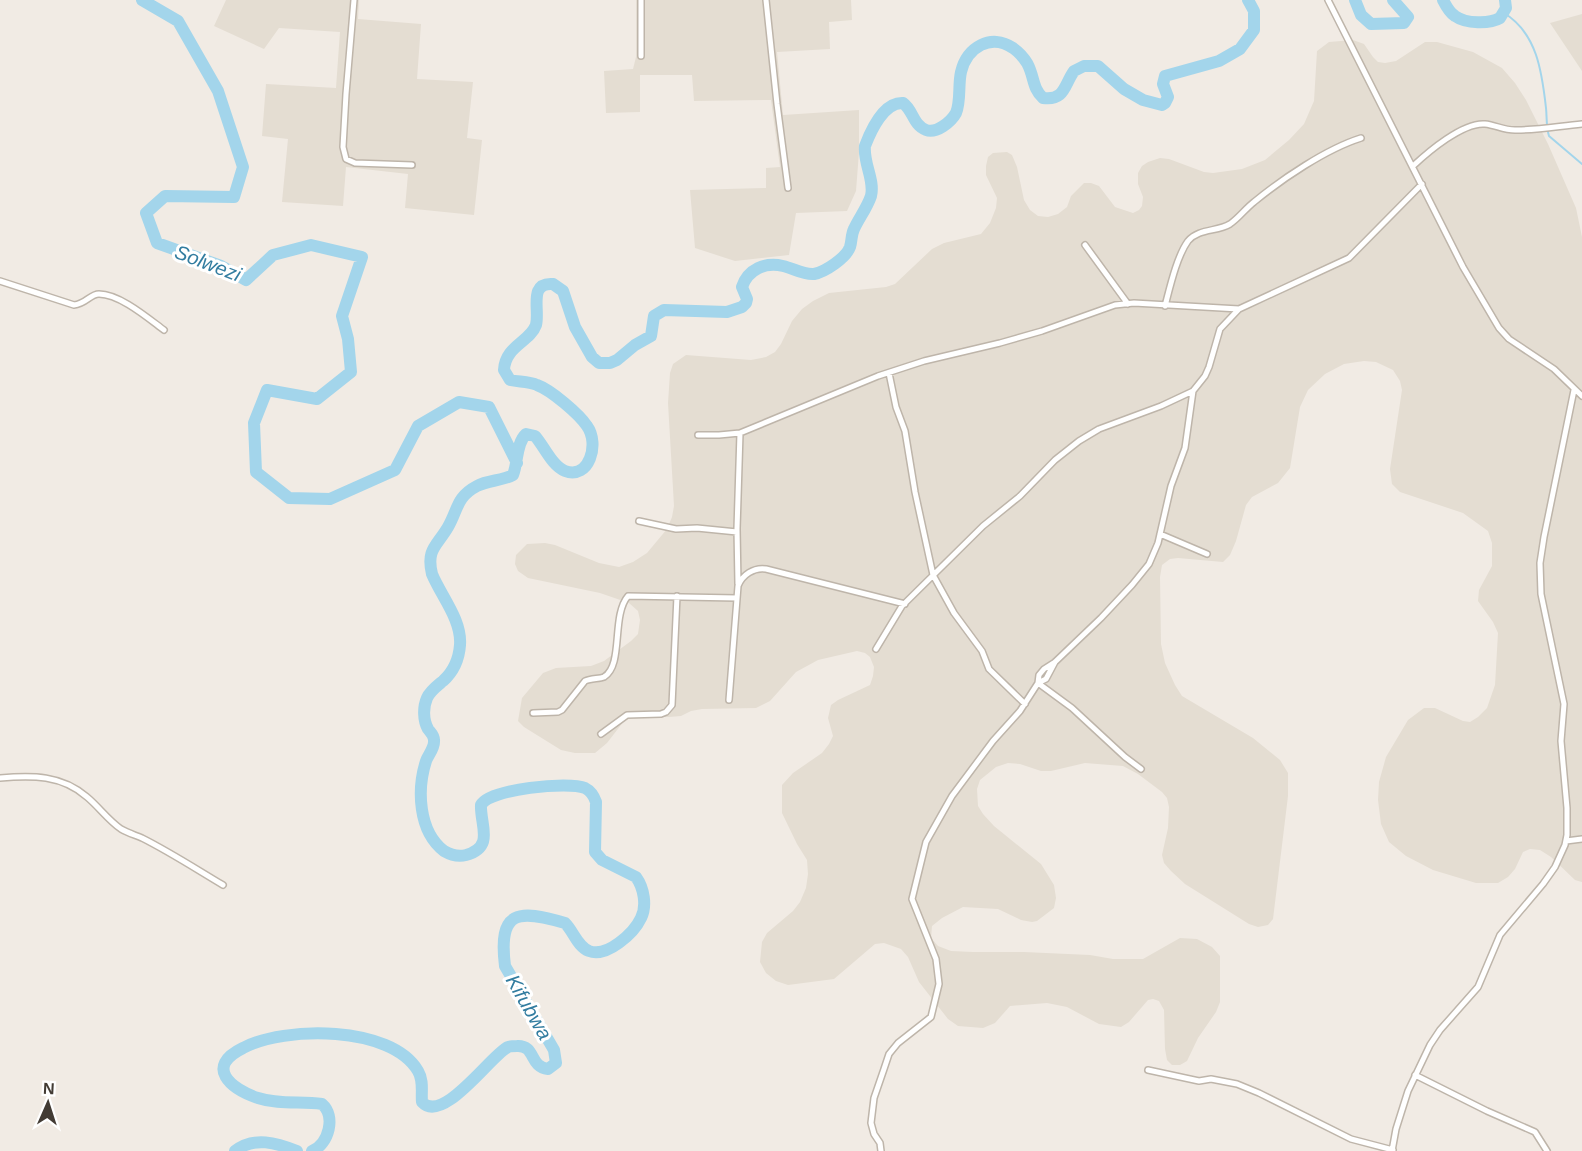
<svg xmlns="http://www.w3.org/2000/svg" width="1582" height="1151" font-family="Helvetica,sans-serif">
  <rect width="100%" height="100%" fill="#f1ebe4"/>
  <!-- residential -->
  <path fill="#e4ddd2" d="M226 0H359L358 19 421 24 417 79 473 82 467 138 482 140 474 215 405 208 408 174 346 167 343 206 282 202 288 139 262 136 266 84 336 88 340 32 279 28 264 49 214 26Z
    M636 0H851L852 20 829 22 830 49 777 52 783 115 859 110V152L856 191 847 211 796 213 789 255 735 261 695 248 690 190 766 188V168L780 167 771 100 694 101 692 75H640V112L606 113 604 71 633 69 636 57Z
    M1582 14V71L1550 23Z
    M1353 40 1364 44 1373 57 1378 62 1385 63 1396 61 1425 42H1437L1473 52 1502 68 1515 83 1526 100 1548 144 1576 208 1582 237V882L1575 880 1551 857 1540 850 1530 849 1523 852 1515 869 1508 877 1498 883H1476L1433 870 1406 856 1389 842 1381 824 1378 800 1379 782 1386 757 1408 720 1424 708H1435L1463 721 1470 722 1478 717 1487 708 1495 685 1498 633 1493 622 1478 601 1479 590 1492 566V543L1488 531 1463 513 1400 492 1392 484 1390 469 1402 390 1400 381 1393 370 1376 362 1364 361 1344 364 1325 374 1308 390 1300 407 1290 468 1278 483 1252 497 1246 505 1236 541 1230 555 1223 562 1178 558 1170 559 1162 565 1160 577 1161 644 1165 663 1175 685 1182 696 1253 738 1280 760 1288 773V796L1273 919 1268 925 1258 927 1249 924 1185 884 1171 871 1164 863 1162 855 1168 828 1169 807 1167 798 1162 792 1138 774 1123 766 1110 765 1085 763 1051 771H1041L1020 764 1008 763 996 767 980 780 977 789 978 806 983 814 994 826 1041 864 1054 885 1056 898 1054 908 1037 921 1032 922 1021 920 998 909 963 907 942 918 932 926 931 938 938 946 951 951 973 952H1024L1090 955 1113 959H1143L1180 938 1197 939 1212 947 1220 956V1002L1216 1012 1198 1038 1187 1061 1180 1065H1172L1167 1060 1165 1049 1164 1010 1159 1001 1153 999 1148 1000 1129 1022 1121 1027 1099 1024 1067 1007 1047 1003 1010 1006 995 1023 983 1028 958 1026 948 1019 919 982 908 957 901 949 884 943 875 944 834 979 788 985 776 981 766 973 760 962 762 942 767 933 793 911 800 902 806 888 808 874 807 860 797 844 782 813V785L793 773 822 753 829 744 833 736 828 718 831 705 838 700 870 685 873 676 874 667 870 657 865 653 857 651 818 660 796 672 770 701 756 708 702 709 691 711 681 716 669 717H630L624 721 607 743 595 753H575L561 750 524 727 518 721 522 698 543 673 556 668 591 666 604 661 631 641 638 634 640 620 638 611 629 603 600 593 528 578 518 571 515 564 516 555 527 544 545 543 555 545 599 563 619 567 633 562 647 553 667 529 672 517 674 506 668 403 670 373 673 364 686 355 751 360 766 357 775 352 781 344 792 321 802 309 813 301 829 293 886 287 895 284 932 249 944 243 981 234 990 223 996 208 997 198 986 175V166L988 157 993 153 1007 152 1012 155 1017 167 1024 200 1030 210 1038 216 1048 217 1058 214 1067 207 1071 196 1084 183H1091L1099 186 1115 207 1133 213 1139 210 1142 206 1143 197 1138 184V173L1142 166 1148 162 1160 158 1169 159 1204 172 1213 173 1242 169 1265 160 1289 140 1304 124 1314 101 1317 51 1329 42Z"/>
  <g fill="none" stroke-linecap="round" stroke-linejoin="round">
    <!-- stream -->
    <path stroke="#a3d5eb" stroke-width="2" d="M1504 13C1537 33 1542 72 1546 108 1547 117 1546 127 1549 136L1582 164"/>
    <!-- river -->
    <path stroke="#a3d5eb" stroke-width="12" d="M142 0 178 21 218 91 243 167 234 197 165 196 146 213 157 243 221 266 246 280 273 255 311 245 362 257 342 316 348 339 351 372 317 399 267 390 254 423 256 472 289 498 330 499 395 470 418 426 459 402 489 407 517 463
      M1355 0 1361 15 1371 24 1404 23 1408 17 1393 0
      M1443 0C1446 6 1450 13 1455 16 1466 24 1490 24 1500 18L1506 8 1505 0
      M235 1151C254 1136 277 1143 297 1151
      M312 1151C329 1144 336 1116 322 1104 301 1101 279 1105 258 1098 231 1089 204 1067 243 1048 284 1026 391 1025 418 1071 424 1081 421 1092 422 1102 443 1125 491 1055 508 1047 510 1046 515 1046 517 1046 536 1045 529 1067 548 1069L556 1063 554 1050 505 966C498 910 518 909 565 923 574 932 577 946 589 951 607 958 634 933 641 918 647 906 644 888 636 877L602 860 595 852 596 802C594 796 591 791 585 788 569 781 489 789 481 805 480 825 495 847 466 855 458 857 451 855 444 851 418 831 417 789 426 761 428 755 435 748 434 740 434 735 431 733 428 729 423 720 423 707 427 698 430 691 437 686 443 681 453 672 459 659 460 645 462 620 441 596 432 574 426 549 437 546 448 527 458 510 456 497 477 486 488 480 502 481 513 475 518 463 516 443 526 434L535 436C544 446 552 466 565 471 589 480 600 444 587 426 579 414 551 390 537 385 529 381 519 382 510 380L504 370C505 346 530 342 536 325 540 310 528 282 553 284L563 291 575 327 592 357 599 363H610L617 360 635 345 651 336 654 316 664 310 727 312 742 307 746 303 747 299 742 287C748 269 765 262 783 266 793 268 803 275 814 274 825 272 846 258 850 247 852 241 851 235 854 229 859 218 867 208 871 196 875 180 863 163 865 146 871 130 884 102 903 103 913 110 913 125 926 130 936 134 951 122 956 113 961 101 958 85 961 72 967 47 991 33 1013 48 1038 66 1028 85 1043 98 1065 101 1064 85 1074 71L1084 66H1098L1124 89 1143 100 1162 105 1165 103 1168 97 1163 84 1165 76 1219 61 1240 49 1254 30V11L1248 0"/>
    <!-- street casing -->
    <g stroke="#beb5aa" stroke-width="8">
      <path id="street" d="M354 0 346 94 343 147 346 159 355 163 412 165
        M641 0V56
        M766 0 777 104 788 188
        M1328 0 1463 267 1499 328 1509 339 1554 369 1582 396
        M1413 166C1428 152 1463 122 1485 124 1496 125 1505 131 1517 130 1538 130 1560 126 1582 124
        M1085 245 1128 304
        M0 281 74 305C86 304 90 294 99 294 120 294 149 319 164 330
        M1165 306C1170 287 1177 256 1188 241 1199 228 1217 232 1230 224 1239 218 1245 209 1254 202 1282 179 1326 149 1361 138
        M889 373 896 407 905 431 915 492 933 575 954 613 982 651 989 669 1025 704
        M698 435H719L740 433 878 376 924 361 1000 343 1042 331 1115 305 1134 303 1239 309
        M639 521 676 529 697 528 737 532
        M1160 534 1207 554
        M738 584 737 529 740 433
        M876 649 902 606 983 526 1020 496 1055 460 1079 441 1099 429 1161 406 1193 391 1205 376 1209 367 1220 329 1239 309 1349 258 1422 184
        M1038 683 1039 675 1044 669 1055 662 1101 618 1132 585 1149 564 1158 543 1171 486 1185 448 1193 391
        M1038 683 1072 708 1125 757 1141 769
        M729 700 738 586C742 575 754 567 766 569L905 604
        M533 713 558 712 562 710 585 681C591 678 599 679 604 677 624 665 611 616 628 596L737 598
        M601 734 627 715 661 714 666 712 672 705 677 596
        M0 778C32 775 62 775 87 797 99 807 108 820 121 829 128 833 135 835 142 838 170 852 196 869 223 885
        M1566 841 1582 839
        M1148 1070 1199 1081 1211 1079 1237 1084 1259 1093 1351 1139 1393 1150
        M1415 1075 1487 1111 1535 1132 1547 1151
        M881 1151 880 1143 874 1134 871 1123 874 1098 884 1069 889 1054 898 1043 931 1017 939 984 936 959 912 899 926 842 952 796 993 741 1020 711 1038 683 1046 679 1055 662
        M1392 1151 1396 1129 1408 1091 1430 1045 1440 1030 1478 987 1500 935 1543 884 1555 867 1565 845 1567 835V808L1561 741 1564 704 1541 594 1540 563 1544 537 1574 390"/>
    </g>
    <!-- street -->
    <use href="#street" stroke="#fff" stroke-width="5"/>
  </g>
  <g text-anchor="middle" stroke-width="6" stroke-linejoin="round" paint-order="stroke">
    <!-- water labels -->
    <g font-size="20" font-style="italic" fill="#337da0" stroke="#fff">
      <text transform="translate(208 263) rotate(21)" y="7">Solwezi</text>
      <text transform="translate(529 1007) rotate(60)" y="7">Kifubwa</text>
    </g>
  </g>
  <!-- north arrow -->
  <g transform="translate(48 1103) rotate(3)" stroke="#ffffff" stroke-width="4.5" paint-order="stroke">
  <path d="M0-4.5L10 22L0 15L-10 22Z" fill="#423b34"/>
  <text y="-9" font-size="16" font-weight="bold" text-anchor="middle" fill="#423b34">N</text>
  </g>
</svg>
